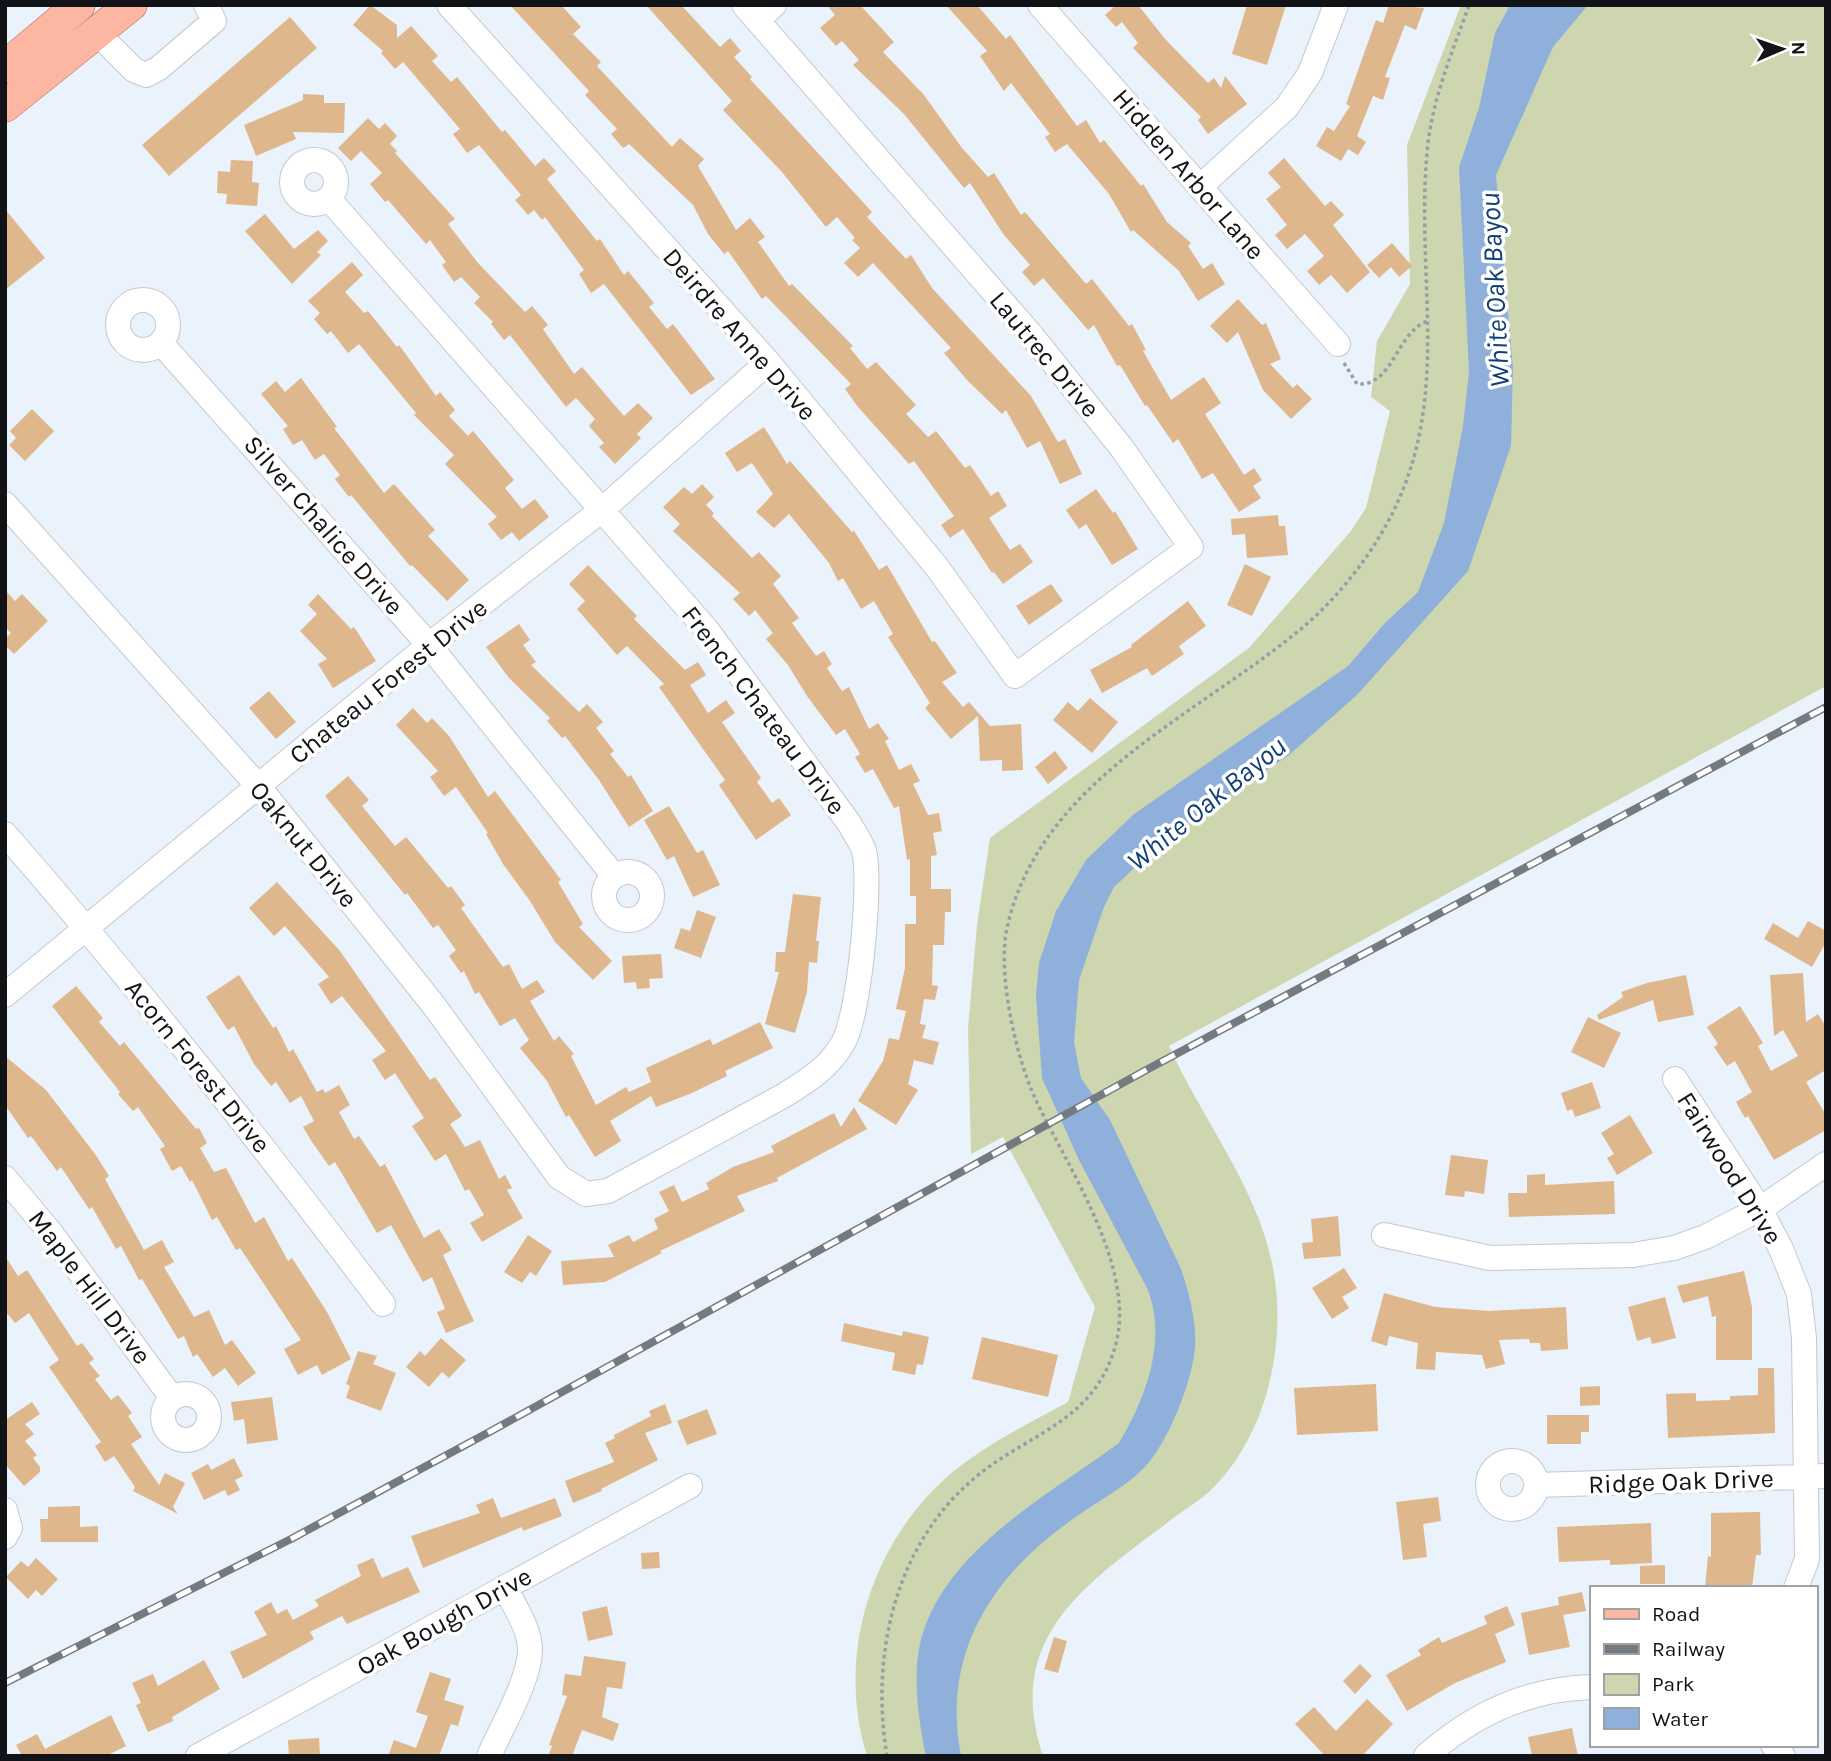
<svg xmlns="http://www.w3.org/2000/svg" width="1831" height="1761" font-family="Karla,sans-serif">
  <rect width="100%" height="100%" fill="#eaf2fb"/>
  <!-- green -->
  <path fill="#cdd6af" d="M1461 5H1826V686L1169 1046C1203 1122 1264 1195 1275 1281 1285 1353 1264 1439 1210 1491 1200 1500 1187 1508 1176 1516 1091 1581 1002 1634 1043 1756H867C835 1654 872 1539 954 1471 989 1443 1029 1423 1068 1402L1095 1307 1003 1137 971 1154 968 1029 977 925 990 838 1249 648 1351 531 1366 508 1390 411 1371 397 1377 341 1410 284 1407 145Z"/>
  <!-- water -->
  <path fill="#8fb0db" d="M1510 5H1588L1553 47 1496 175 1513 369 1511 446 1468 571 1357 695 1289 755 1174 831 1114 887 1104 907 1079 980 1074 1042 1081 1078 1110 1120 1181 1269C1189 1292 1197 1323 1195 1347 1192 1383 1168 1443 1144 1468 1125 1487 1105 1497 1083 1512 997 1569 940 1649 961 1756H926C919 1724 913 1681 919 1649 937 1554 1047 1496 1119 1443 1146 1398 1168 1339 1147 1288L1079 1160 1042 1078 1036 996 1039 963 1056 911 1086 860 1134 814 1348 666 1385 623 1418 592 1444 523 1463 426 1469 372 1459 167 1479 108 1495 33Z"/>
  <!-- building -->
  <path fill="#deb78d" d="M370 5 397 25V38L411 26 438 56 432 61 451 82 457 77 502 132 505 130 535 166 544 158 556 171 547 179 597 241 600 239 624 275 628 271 654 303 649 307 667 329 673 324 715 379 691 395 604 284 591 293 579 274 584 270 545 217 542 220 534 210 528 215 515 200 521 195 479 145 467 153 453 134 460 129 403 62 395 69 381 53 383 51 353 25Z
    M510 5H561L581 27 573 34 601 62 597 66 672 147 680 138 704 159 698 166 736 230 750 218 765 237 758 242 789 286 792 284 853 346 850 348 867 369 876 362 916 405 906 414 928 437 936 431 965 468 970 465 991 496 998 491 1007 506 989 518 1010 550 1020 544 1033 562 1003 584 994 572 992 573 963 529 950 538 941 525 954 516 914 461 909 464 858 407 845 389 851 384 766 296 762 299 728 251 724 254 708 234 693 205 629 144 623 148 611 134 617 129 585 95 589 91Z
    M646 5H681L720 47 730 38 741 51 734 57 752 77 750 79 872 212 867 217 906 259 911 255 932 288 1031 396 1058 442 1065 439 1082 474 1060 484 1040 441 1027 448 1006 410 1002 414 967 380 944 353 951 348 873 263 858 277 844 263 860 248 852 240 855 238 837 217 826 227 782 172 723 110 732 101Z
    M827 5H860L894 42 883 52 924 95 962 148 988 177 994 173 1021 215 1025 212 1086 284 1092 279 1129 326 1132 324 1146 350 1143 351 1171 400 1204 377 1221 403 1205 414 1244 475 1254 468 1262 480 1253 486 1261 498 1239 512 1213 473 1202 479 1178 439 1173 443 1147 405 1145 406 1120 365 1117 366 1094 325 1088 330 1043 278 1034 286 1022 272 1030 265 1004 235 970 183 964 188 904 114 853 65 859 60 842 41 836 46 820 28 835 15Z
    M946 5H977L1006 39 1010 35 1077 126 1086 120 1100 143 1104 140 1141 186 1143 184 1167 222 1191 243 1188 246 1203 269 1212 263 1225 284 1198 301 1179 271 1133 230 1131 232 1109 194 1067 144 1055 152 1045 137 1050 134 1011 83 1004 91 980 56 987 51Z
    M1116 5H1138L1166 40 1208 83 1214 78 1221 88 1225 76 1247 104 1208 134 1198 120 1201 117 1133 48 1138 43 1122 22 1116 27 1105 15Z
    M1247 5H1286L1267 65 1232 54Z
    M1389 5 1424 8 1416 30 1405 25 1385 77 1390 78 1383 100 1373 96 1357 136 1366 142 1358 155 1348 149 1341 161 1316 146 1327 127 1334 131 1350 106 1346 104 1376 20 1383 23Z
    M290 17 317 48 169 176 142 145Z
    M303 94 324 95V103H345L344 133 293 132 296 139 256 156 244 125 303 100Z
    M368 118 379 129 385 123 397 136 390 144 397 151 395 153 455 219 448 224 478 263 525 312 532 306 548 325 543 329 574 374 582 367 624 416 638 403 653 418 637 434 641 438 615 464 599 447 604 443 589 426 595 419 576 398 566 407 510 335 504 340 491 324 493 322 474 303 480 297 461 277 454 282 442 265 446 262 430 240 426 244 388 200 385 202 370 184 382 173 361 151 351 161 338 148Z
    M1284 158 1325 206 1331 201 1344 215 1333 225 1370 272 1347 293 1331 275 1319 285 1307 271 1324 256 1305 234 1287 249 1275 235 1287 225 1266 199 1281 187 1268 173Z
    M231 160 253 161 252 182 259 183 257 206 226 204 227 194 217 193 218 171 230 172Z
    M5 209 45 258 5 290Z
    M265 214 294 249 318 230 328 241 317 252 321 255 292 284 245 231Z
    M1392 243 1412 266 1399 277 1391 267 1379 278 1367 265Z
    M352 262 363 275 345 292 364 313 368 311 397 347 399 345 436 396 440 392 455 410 449 416 468 436 473 431 514 480 505 488 522 509 535 499 549 517 519 541 512 532 501 540 488 524 497 517 445 464 454 455 414 415 416 413 359 344 348 353 331 331 327 334 314 319 320 313 308 301Z
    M1238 299 1262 325 1266 323 1281 359 1270 364 1293 388 1297 384 1312 399 1291 419 1263 390 1238 332 1227 343 1210 326Z
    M301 378 337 427 334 428 384 493 394 484 435 530 428 536 469 580 447 601 412 565 410 566 351 495 349 497 335 479 340 475 324 454 315 460 302 440 293 445 283 429 288 426 261 394 276 381 285 392Z
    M32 409 54 431 25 461 9 445 16 438 10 431Z
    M764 427 787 464 790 461 852 532 854 531 879 570 887 565 932 642 935 641 957 673 942 682 963 707 969 702 990 726 1021 724 1023 770 1002 771V760L980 761 978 716 951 739 925 708 930 703 888 637 893 634 874 601 861 609 843 578 838 581 829 563 789 514 774 528 756 512 773 494 752 463 737 472 725 453Z
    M702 484 714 497 706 505 714 513 712 516 752 558 759 552 781 576 773 584 799 618 792 623 816 656 824 651 832 664 827 668 842 691 849 687 869 729 878 723 889 739 885 741 899 770 911 764 920 781 913 784 928 815 939 813 942 831 933 833 937 855 931 856V889H951V912H945L944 945H933L932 985 938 986 935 1000 924 999 920 1024 926 1025 922 1038 939 1042 933 1065 914 1060 908 1084 918 1090 896 1125 858 1101 883 1061 889 1038 899 1040 906 1011 896 1009 905 968V924H916V896H910V859L907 860 899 806 894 808 873 769 865 773 855 757 860 754 845 729 836 735 807 696 788 665 766 639 773 633 755 610 749 616 733 599 740 593 673 531 680 524 663 507 684 487 692 494Z
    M1096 489 1113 513 1115 511 1138 549 1112 565 1086 524 1079 529 1066 510Z
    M1278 515 1279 526H1285L1288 555 1247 558 1245 534 1232 535 1231 519Z
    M1245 564 1271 577 1252 616 1227 605Z
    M588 565 637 616 634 619 685 670 698 662 706 675 690 685 708 713 726 700 735 713 722 722 761 778 757 782 772 803 779 798 791 815 756 840 719 785 725 780 659 687 664 684 627 646 617 655 577 609 585 601 569 584Z
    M1051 584 1063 601 1029 625 1016 606Z
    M5 590 15 601 22 594 48 621 14 654 5 645V639L11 633 5 627Z
    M318 594 351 629 354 627 376 661 333 688 318 664 327 659 300 631 317 614 308 605Z
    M1188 601 1206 626 1179 646 1184 654 1152 676 1147 668 1102 693 1090 670 1132 647 1131 645Z
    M519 624 530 640 523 645 536 662 531 665 579 712 587 704 603 722 596 728 614 751 610 754 628 777 631 775 653 811 629 827 599 780 565 736 562 738 547 721 550 718 509 678 486 647Z
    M269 691 296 722 276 739 249 708Z
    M1090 698 1118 722 1092 753 1053 720 1068 702 1078 711Z
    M413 708 427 723 432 718 449 736 488 797 495 791 561 880 558 882 583 924 579 927 612 961 593 980 555 942 530 901 503 864 486 834 488 833 456 787 444 796 430 777 438 771 396 725Z
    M1055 751 1068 768 1048 784 1035 767Z
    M348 776 369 800 362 806 395 846 406 837 448 888 451 886 465 905 461 908 503 967 509 964 522 989 537 980 545 992 530 1001 554 1041 559 1036 574 1054 571 1056 596 1105 626 1087 629 1092 651 1082 646 1068 710 1039 713 1045 760 1022 773 1048 725 1071 727 1076 692 1093 656 1107 651 1096 610 1121 621 1141 595 1157 569 1115 566 1117 547 1081 520 1048 529 1040 515 1018 500 1026 479 992 475 994 464 971 461 973 449 956 456 950 438 925 433 928 407 893 405 895 325 796Z
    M669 806 697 853 703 850 720 885 693 897 674 856 667 860 644 820Z
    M277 882 340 951 430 1080 435 1077 462 1116 450 1124 465 1147 480 1140 499 1179 505 1175 512 1188 507 1190 523 1218 482 1242 470 1223 484 1215 469 1189 465 1191 446 1154 435 1161 412 1126 424 1118 395 1073 385 1080 372 1060 386 1051 342 996 331 1004 318 984 329 977 285 926 274 936 249 908Z
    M793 894 821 897 816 941H819L817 963 809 962 807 992 795 1033 765 1024 779 972H775L776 952H785Z
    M697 910 716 917 701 958 674 948 681 928 690 931Z
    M1808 921 1826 931V942L1812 967 1764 939 1773 923 1798 938Z
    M661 954 663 978 649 979 650 988 637 989 636 982 624 983 622 956Z
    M1803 973 1806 1022 1818 1014 1826 1027V1070L1806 1082 1826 1115V1130L1774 1160 1748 1116 1745 1118 1736 1102 1752 1092 1735 1061 1727 1066 1714 1047 1718 1044 1707 1027 1740 1006 1763 1043 1758 1046 1771 1071 1798 1056 1783 1030 1774 1036 1770 975Z
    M239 975 273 1028 276 1026 289 1052 293 1049 317 1092 323 1089 325 1093 339 1085 350 1105 339 1112 354 1139 359 1136 380 1167 385 1164 424 1238 439 1229 452 1250 443 1255 474 1321 446 1333 437 1312 445 1309 432 1277 423 1282 391 1225 377 1233 335 1162 329 1166 312 1142 303 1127 314 1121 301 1096 290 1103 276 1082 271 1086 254 1064 234 1026 228 1030 206 997Z
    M1686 975 1694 1015 1658 1022 1653 1000 1599 1020 1597 1015 1623 997 1621 992 1647 983Z
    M76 986 103 1018 99 1022 120 1046 124 1042 196 1129 199 1128 207 1143 200 1148 214 1172 226 1168 255 1223 264 1217 288 1261 292 1258 327 1312 351 1359 322 1375 317 1365 298 1375 284 1349 301 1340 240 1248 236 1250 217 1217 212 1220 192 1180 190 1182 181 1166 172 1171 160 1149 165 1146 138 1107 133 1111 118 1094 120 1092 52 1006Z
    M1588 1017 1621 1033 1604 1068 1571 1052Z
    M5 1056 46 1090 95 1154 109 1176 105 1179 144 1250 162 1240 174 1262 164 1267 194 1317 209 1310 225 1345 232 1340 256 1373 238 1386 225 1368 213 1377 197 1354 193 1357 184 1336 178 1339 142 1279 139 1280 121 1246 116 1249 92 1207 89 1209 61 1167 57 1171 31 1136 28 1138 5 1105Z
    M1592 1082 1601 1108 1575 1117 1572 1109 1567 1111 1561 1093Z
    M854 1107 867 1129 777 1178 778 1181 737 1196 745 1211 660 1251 662 1253 605 1282 563 1285 561 1261 614 1257 608 1245 629 1235 633 1242 658 1229 654 1219 669 1211 659 1192 674 1185 682 1202 709 1189 706 1183 733 1167 774 1152 771 1146 834 1113 841 1127Z
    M1630 1115 1653 1153 1617 1175 1607 1158 1614 1154 1601 1133Z
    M1451 1155 1488 1160 1484 1194 1465 1191 1464 1197 1445 1195Z
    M1545 1174V1185L1614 1181 1615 1214 1509 1217 1508 1193H1527V1175Z
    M1338 1216 1341 1256 1304 1259 1302 1243 1313 1242 1311 1219Z
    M528 1235 552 1251 536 1276 530 1272 522 1283 504 1272Z
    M5 1256 18 1276 27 1270 77 1346 82 1343 94 1359 89 1363 100 1376 95 1379 111 1400 118 1395 132 1413 128 1416 142 1437 131 1444 159 1485 165 1473 185 1483 173 1507 178 1514 133 1491 135 1487 114 1456 105 1462 95 1446 101 1442 49 1367 59 1360 29 1313 15 1323 5 1311Z
    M1344 1268 1357 1288 1342 1297 1349 1308 1332 1319 1312 1288Z
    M1744 1271 1752 1307V1360H1716V1316L1712 1317 1708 1296 1683 1303 1677 1286Z
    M1384 1293 1435 1307 1489 1311 1566 1307 1568 1349 1541 1351 1540 1343H1530L1529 1339 1499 1340 1505 1364 1486 1369 1482 1355 1436 1352 1435 1370 1416 1369 1418 1343 1389 1336 1387 1346 1371 1341Z
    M1665 1297 1676 1338 1652 1344 1650 1337 1637 1341 1628 1307Z
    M844 1323 902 1336 903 1331 929 1337 923 1365 917 1364 915 1375 892 1370 895 1353 841 1341Z
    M982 1337 1058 1355 1048 1397 972 1379Z
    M441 1338 466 1360 449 1378 442 1372 429 1387 406 1367 420 1351 425 1356Z
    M358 1351 377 1356 373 1364 396 1373 381 1411 346 1398 350 1386 346 1384Z
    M1758 1368H1774L1775 1433 1668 1438 1666 1394 1696 1393V1401L1730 1400V1396L1758 1395Z
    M1376 1384 1378 1431 1297 1435 1294 1388Z
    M1600 1386V1405L1580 1406V1387Z
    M272 1397 278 1440 247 1444 244 1419 234 1421 231 1402Z
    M32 1402 40 1414 25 1424 34 1434 25 1441 37 1455 33 1458 40 1467V1472L24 1486 5 1464V1420Z
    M665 1404 672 1423 645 1433 658 1460 601 1489 602 1491 573 1503 565 1481 614 1462 605 1443 615 1438 614 1435 651 1416 649 1411Z
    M707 1409 717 1434 687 1445 677 1421Z
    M1547 1415H1589V1432H1581V1444H1547Z
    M234 1458 243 1476 235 1480 240 1490 228 1496 225 1490 204 1500 191 1473 208 1464 211 1470Z
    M1438 1497 1441 1521 1423 1524 1427 1557 1403 1560 1396 1502Z
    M493 1498 501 1518 555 1498 562 1516 523 1531 522 1527 423 1568 411 1536 480 1513 476 1505Z
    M80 1506V1527L98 1526V1542H41L40 1519H48V1507Z
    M1760 1512 1761 1555H1756L1752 1588H1705L1708 1556 1711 1557V1513Z
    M1651 1523 1652 1563 1610 1565V1560L1559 1562 1557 1527Z
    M659 1552 660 1568 642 1569 641 1553Z
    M36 1558 58 1579 42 1596 36 1590 28 1599 6 1577 21 1561 28 1567Z
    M373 1558 382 1578 408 1567 420 1592 347 1624 342 1616 310 1632 314 1639 243 1679 230 1652 267 1635 254 1612 271 1602 277 1614 287 1609 293 1620 319 1606 315 1600 361 1576 357 1565Z
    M1665 1565V1584H1640V1566Z
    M1582 1592 1586 1611 1563 1615 1570 1647 1529 1655 1521 1613 1559 1605 1558 1597Z
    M607 1606 613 1635 588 1641 582 1612Z
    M1507 1606 1515 1625 1495 1634 1506 1662 1455 1683 1407 1711 1386 1675 1421 1655 1418 1650 1439 1637 1442 1643 1487 1624 1484 1616Z
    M1054 1637 1067 1641 1058 1673 1044 1669Z
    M584 1656 626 1662 622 1689 607 1687 602 1717 619 1724 613 1741 582 1730 572 1756H548L552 1746 549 1745 567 1696 562 1695 565 1674 581 1676Z
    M204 1660 220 1689 172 1717 173 1721 148 1732 136 1705 141 1703 132 1683 153 1674 158 1686Z
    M1360 1664 1372 1676 1355 1694 1343 1681Z
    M430 1672 451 1679 444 1700 464 1706 458 1726 451 1724 439 1756H388L394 1740 416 1748 428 1716 416 1712Z
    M1367 1699 1393 1724 1362 1756H1325L1295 1724 1314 1707 1336 1731Z
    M111 1715 126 1746 106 1756H22L16 1745 37 1734 45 1749Z
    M1572 1728 1578 1756H1532L1528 1737Z
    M319 1738 320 1756H289L288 1740Z"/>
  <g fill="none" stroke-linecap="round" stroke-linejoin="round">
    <!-- minor casing -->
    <g stroke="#c2c9d2" stroke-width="26">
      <path id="minor" d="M449 5 768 362 936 566 1015 676 1191 547 1121 447 1032 336 744 5
        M1040 5 1338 344
        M758 20 774 5
        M97 33 134 70 146 75 159 68 214 21 206 5
        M292 182a22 22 0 1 1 44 0a22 22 0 1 1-44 0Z
        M1201 186 1287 107 1310 73 1336 5
        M118 325a25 25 0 1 1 50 0a25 25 0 1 1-50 0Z
        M161 343 429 645 614 876
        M5 504 259 787 432 1003 559 1177 586 1194 608 1191 783 1096C807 1081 829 1068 843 1043 859 1016 872 883 864 851 861 842 854 832 849 823L707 630 329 199
        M5 834C138 986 261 1143 383 1304
        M604 896a24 24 0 1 1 48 0a24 24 0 1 1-48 0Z
        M5 995 429 645 603 509 768 362
        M1675 1079 1760 1209 1781 1249 1799 1294 1804 1338 1807 1559 1796 1588
        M5 1178 51 1233 172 1398
        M1384 1235 1490 1258 1633 1255 1674 1248 1705 1237 1760 1209 1826 1164
        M163 1417a23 23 0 1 1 46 0a23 23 0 1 1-46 0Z
        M1488 1485a24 24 0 1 1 48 0a24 24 0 1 1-48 0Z
        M1536 1485 1826 1476
        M5 1510 10 1528 5 1537
        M1773 1745 1783 1756
        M198 1756 690 1486
        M489 1756C501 1728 531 1678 530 1648 529 1627 514 1606 505 1587
        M1426 1756C1473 1714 1528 1689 1591 1687"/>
    </g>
    <!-- major casing -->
    <g stroke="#a95e48" stroke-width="33">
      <path id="major" d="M5 67 79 5
        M5 106 131 5"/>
    </g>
    <!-- path -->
    <path stroke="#989ea4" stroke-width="3.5" stroke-dasharray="3.5 3.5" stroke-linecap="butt" d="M1344 363 1357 384C1394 387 1396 330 1430 320
      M887 1756C870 1655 895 1543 977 1476 1031 1432 1093 1422 1115 1347 1138 1269 1067 1167 1035 1098 1016 1057 997 973 1007 928 1040 780 1197 716 1302 628 1333 602 1361 568 1381 534 1456 408 1415 287 1427 153 1431 101 1452 54 1469 5"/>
    <!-- minor -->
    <use href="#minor" stroke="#fff" stroke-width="24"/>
    <!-- major -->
    <use href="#major" stroke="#fdb6a1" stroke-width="32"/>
    <!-- rail casing -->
    <g stroke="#757a80" stroke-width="8">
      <path id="rail" d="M5 1683 291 1539 493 1430 1148 1069 1826 707"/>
    </g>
    <!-- rail -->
    <use href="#rail" stroke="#fff" stroke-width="5" stroke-dasharray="16" stroke-linecap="butt"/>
  </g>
  <g text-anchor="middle" stroke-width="7" stroke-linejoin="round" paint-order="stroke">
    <!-- street labels -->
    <g font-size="26" fill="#111316" stroke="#fff">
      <text transform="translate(1189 174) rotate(49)" y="9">Hidden Arbor Lane</text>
      <text transform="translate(740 334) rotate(49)" y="9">Deirdre Anne Drive</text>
      <text transform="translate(1045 354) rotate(50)" y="9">Lautrec Drive</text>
      <text transform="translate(324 525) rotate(49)" y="9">Silver Chalice Drive</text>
      <text transform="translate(388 681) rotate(-39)" y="9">Chateau Forest Drive</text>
      <text transform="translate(764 710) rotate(53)" y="9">French Chateau Drive</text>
      <text transform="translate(304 844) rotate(51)" y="9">Oaknut Drive</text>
      <text transform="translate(198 1066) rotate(51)" y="9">Acorn Forest Drive</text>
      <text transform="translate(1730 1168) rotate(58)" y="9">Fairwood Drive</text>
      <text transform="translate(90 1287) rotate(53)" y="9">Maple Hill Drive</text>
      <text transform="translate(1681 1481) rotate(-2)" y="9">Ridge Oak Drive</text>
      <text transform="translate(444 1621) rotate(-29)" y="9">Oak Bough Drive</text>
    </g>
    <!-- water labels -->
    <g font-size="28" font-style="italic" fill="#124074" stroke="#fff">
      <text transform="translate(1494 290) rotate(-93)" y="10">White Oak Bayou</text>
      <text transform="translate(1206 803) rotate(-39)" y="10">White Oak Bayou</text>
    </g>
  </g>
  <!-- border -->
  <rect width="1831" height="1761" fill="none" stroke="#111316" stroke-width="14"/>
  <!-- legend -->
  <rect x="1590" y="1586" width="228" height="161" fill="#ffffff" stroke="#a0a1a2" stroke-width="2"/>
  <rect x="1604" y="1609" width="35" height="10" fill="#fdb6a1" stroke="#a0a1a2" stroke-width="2"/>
  <text x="1652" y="1621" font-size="21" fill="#111316">Road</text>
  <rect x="1604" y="1644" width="35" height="10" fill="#757a80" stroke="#a0a1a2" stroke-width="2"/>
  <text x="1652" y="1656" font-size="21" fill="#111316">Railway</text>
  <rect x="1604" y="1674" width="35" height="21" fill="#cdd6af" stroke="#a0a1a2" stroke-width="2"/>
  <text x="1652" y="1691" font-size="21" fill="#111316">Park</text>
  <rect x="1604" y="1708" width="35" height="21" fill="#8fb0db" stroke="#a0a1a2" stroke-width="2"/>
  <text x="1652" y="1726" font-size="21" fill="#111316">Water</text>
  <!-- north arrow -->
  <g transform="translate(1782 49) rotate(88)" stroke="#ffffff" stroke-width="5" paint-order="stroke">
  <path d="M0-5L12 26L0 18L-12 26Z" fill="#111316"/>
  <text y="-10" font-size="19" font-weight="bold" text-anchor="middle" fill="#111316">N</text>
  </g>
</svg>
